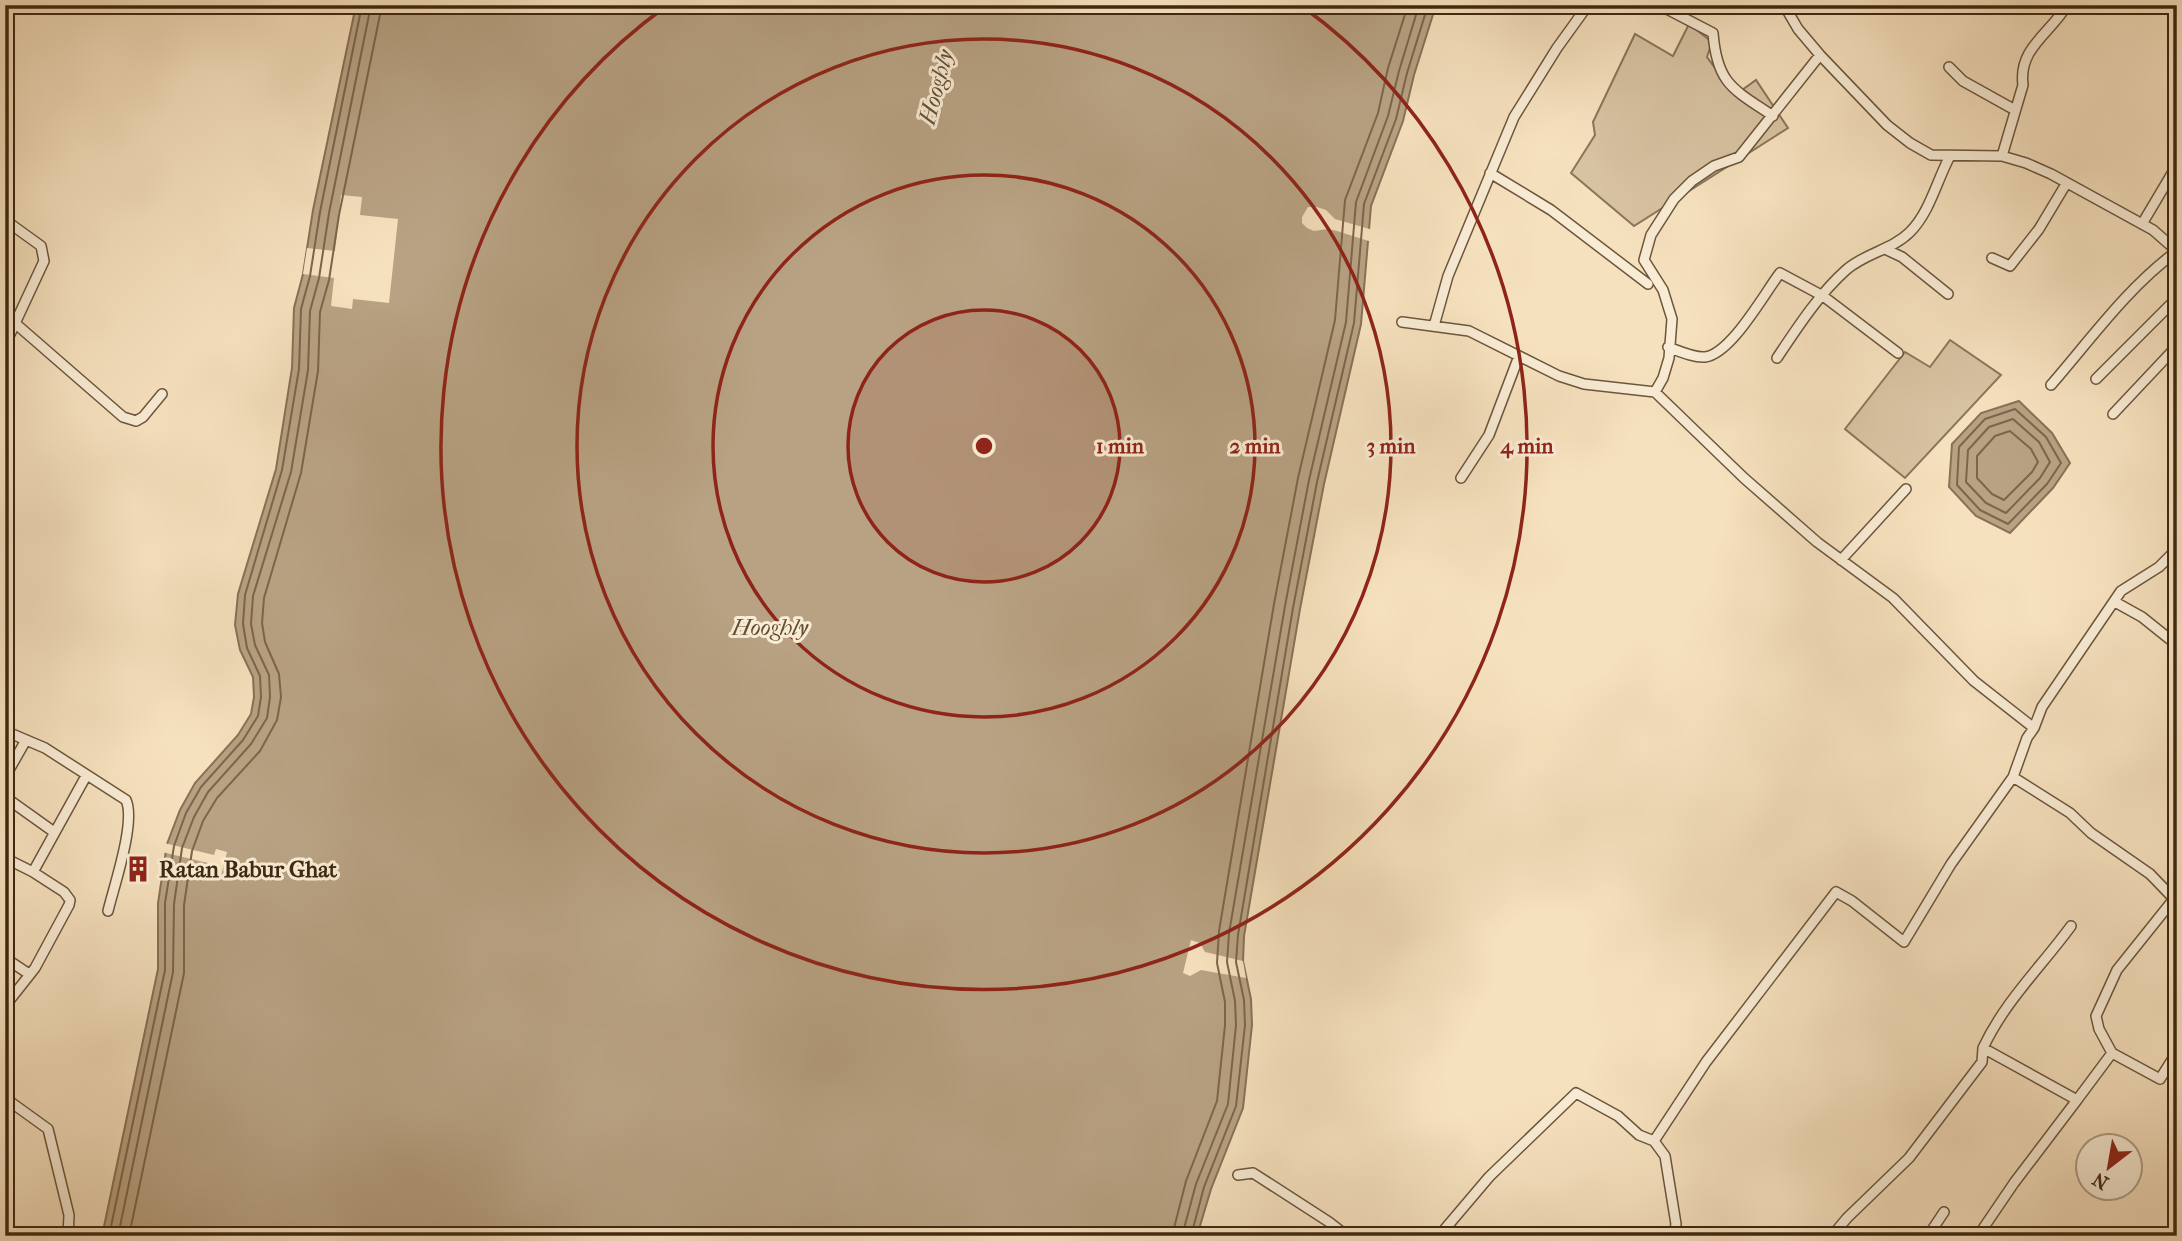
<svg xmlns="http://www.w3.org/2000/svg" width="2182" height="1241" font-family="'IM FELL French Canon',serif">
  <rect width="100%" height="100%" fill="#f6e1be"/>
  <filter id="stains"><feTurbulence type="fractalNoise" baseFrequency=".00286" numOctaves="4"/><feColorMatrix values="0 0 0 0 .2 0 0 0 0 .09 0 0 0 0 .02 0 0 0 .5 -.17"/></filter>
  <radialGradient id="worn" r=".72"><stop offset=".6" stop-color="#630" stop-opacity="0"/><stop offset="1" stop-color="#630" stop-opacity=".3"/></radialGradient>
  <!-- green -->
  <path fill="#d7c2a1" stroke="#8b7559" stroke-width="2" d="M1689 24 1712 42 1707 57 1735 95 1756 80 1788 128 1634 226 1571 173 1595 135 1593 122 1635 34 1673 56Z
    M1950 340 2001 375 1905 478 1845 429 1905 352 1930 367Z"/>
  <!-- water -->
  <path fill="#b8a283" stroke="#887155" stroke-width="2" d="M356 5H1436L1414 75 1403 121 1371 206 1361 324 1324 484 1300 609 1244 936 1243 961 1251 999 1252 1025 1243 1108 1211 1189 1197 1236H102L158 969V903L167 844 180 810 195 783 238 735 251 714 254 697 253 677 240 650 235 625 238 594 276 469 292 368 294 308 303 274 313 210Z
    M2019 401 2052 433 2070 463 2053 488 2010 533 1976 516 1949 487 1952 444 1981 413Z"/>
  <!-- pier -->
  <path fill="#f6e1be" d="M341 195 362 197 360 215 398 219 389 303 353 299 352 309 331 306 334 278 303 274 307 248 335 251Z
    M1308 207H1317L1326 210 1335 219 1373 230 1372 242 1337 231 1328 229 1314 231 1307 228 1302 223V217Z
    M164 843 214 855 216 849 227 852 220 880 209 878 212 864 162 852Z
    M1191 940 1200 943 1205 952 1243 961 1246 978 1201 970 1190 976 1183 973Z"/>
  <g fill="none" stroke-linecap="round" stroke-linejoin="round">
    <!-- shore -->
    <path stroke="#7c654a" stroke-width="2" d="M2015 409 2046 437 2061 463 2047 484 2008 524 1980 510 1957 485 1959 447 1985 419Z
      M2013 419 2039 442 2050 462 2040 478 2006 513 1986 503 1966 482 1968 450 1989 427Z
      M2010 431 2031 449 2038 462 2032 472 2004 500 1992 494 1977 478V456L1995 436Z
      M109 1236 165 970V903L174 846 186 813 201 787 243 740 258 716 261 697 260 676 247 648 243 624 245 595 282 470 299 369 301 309 310 276 320 212 362 5
      M118 1236 173 972 174 904 182 848 194 817 208 792 251 744 267 718 270 697 269 675 255 645 251 624 253 596 291 472 308 370 310 311 319 278 329 213 371 5
      M129 1236 184 973V905L192 851 203 821 217 798 260 751 277 720 281 697 279 674 265 642 262 623 264 598 301 473 318 371 320 312 329 280 339 215 382 5
      M1172 1236 1186 1181 1217 1101 1225 1025V1002L1217 963 1219 931 1274 604 1298 478 1335 320 1345 200 1378 113 1388 68 1408 5
      M1182 1236 1196 1184 1228 1104 1236 1025 1235 1001 1227 962 1229 933 1285 606 1309 480 1346 322 1356 202 1388 116 1399 71 1419 5
      M1191 1236 1204 1187 1236 1106 1245 1025 1244 1000 1236 962 1238 935 1293 608 1317 482 1354 323 1364 204 1396 119 1407 73 1428 5"/>
    <!-- minor casing -->
    <g stroke="#6d563c" stroke-width="12">
      <path id="minor" d="M1659 5 1713 33C1717 84 1733 89 1773 116
        M1784 5 1798 29 1820 55 1887 125 1910 143 1931 155 2002 156 2026 163 2051 174 2153 230 2177 251
        M1949 67 1963 81 2015 110
        M2002 156 2023 85C2018 48 2051 33 2067 5
        M1490 173 1551 210 1648 284
        M5 220 41 246 44 261 5 345
        M2142 224 2177 165
        M1885 249 1902 257 1948 294
        M1992 258 2010 266 2039 229 2066 184
        M1402 322 1469 331 1559 376 1584 384 1655 392 1744 478 1817 542 1893 598 1974 681 2034 728
        M16 324 123 417 136 421 143 417 162 394
        M1434 326 1448 276 1514 117 1557 48 1588 5
        M1668 347C1679 351 1694 358 1705 357 1731 354 1764 294 1780 273L1823 296 1898 353
        M1777 358C1797 328 1819 294 1846 270 1865 253 1892 250 1910 232 1930 212 1937 180 1950 156
        M2096 379 2177 298
        M2051 385C2091 339 2127 288 2177 251
        M1655 392 1663 378 1669 358 1672 319 1663 290 1644 260 1651 235 1674 199 1692 181 1714 166 1739 157 1820 55
        M2113 414 2177 346
        M1461 478 1489 435 1519 356
        M1841 560 1906 489
        M2115 602 2142 617 2177 645
        M5 731 45 748 126 800C136 822 114 886 108 911
        M5 777 26 740
        M2013 777 2027 738 2034 728 2042 707 2121 591 2159 567 2177 549
        M5 797 54 832
        M5 858 33 872
        M5 958 29 974
        M5 1006 35 968 69 905 70 900 64 892 33 872 86 776
        M1983 1048C2005 1001 2041 967 2071 926
        M2112 1053 2099 1029 2096 1016 2117 970 2173 900
        M5 1098 48 1129 69 1215 68 1236
        M1654 1141 1665 1156 1676 1224 1674 1236
        M1238 1175 1253 1173 1329 1222 1347 1236
        M1439 1236 1489 1177 1576 1093 1618 1116 1639 1135 1654 1141 1706 1062 1836 892 1852 901 1904 942 1951 864 2013 777 2070 813 2091 833 2150 874 2177 902
        M1832 1236 1847 1218 1909 1158 1982 1062 1983 1048 2077 1100 2112 1053 2160 1079 2177 1052
        M1928 1236 1944 1212
        M1978 1236 2014 1183 2077 1100"/>
    </g>
    <!-- minor -->
    <use href="#minor" stroke="#f9ecd5" stroke-width="9"/>
  </g>
  <!-- distance rings -->
  <circle cx="984" cy="446" r="136" fill="#8f2418" fill-opacity=".12"/>
  <g fill="none" stroke="#8f2418" stroke-width="3.5">
    <circle cx="984" cy="446" r="136"/>
    <circle cx="984" cy="446" r="271"/>
    <circle cx="984" cy="446" r="407"/>
    <path d="M1303 7A543 543 0 1 1 665 7"/>
  </g>
  <!-- icons -->
  <defs>
    <g id="building-bare" transform="scale(2.1)"><path d="M-4-6H4V6H1V3H-1V6H-4ZM-2.5-4.3h1.7v1.8h-1.7ZM.8-4.3h1.7v1.8H.8ZM-2.5-1h1.7V.8h-1.7ZM.8-1h1.7V.8H.8Z" fill="#8f2418" stroke="#f9ecd5" stroke-width="2.5" paint-order="stroke"/></g>
  </defs>
  <g fill-rule="evenodd">
    <use href="#building-bare" x="138" y="869"/>
  </g>
  <g text-anchor="middle" stroke-width="6" stroke-linejoin="round" paint-order="stroke">
    <!-- poi labels -->
    <g font-size="23" font-weight="bold" fill="#3f2811" stroke="#f9ecd5" text-anchor="start">
      <text x="159" y="877">Ratan Babur Ghat</text>
    </g>
    <!-- water labels -->
    <g font-size="24" font-style="italic" fill="#634d33" stroke="#f9ecd5">
      <text transform="translate(936 87) rotate(-75)" y="8">Hooghly</text>
      <text x="770" y="635">Hooghly</text>
    </g>
  </g>
  <circle cx="984" cy="446" r="10" fill="#8f2418" stroke="#f9ecd5" stroke-width="3.5"/>
  <g font-size="21" text-anchor="middle" font-weight="bold" fill="#8f2418" stroke="#f9ecd5" stroke-width="6" stroke-linejoin="round" paint-order="stroke">
    <text x="1120" y="453">1 min</text>
    <text x="1255" y="453">2 min</text>
    <text x="1391" y="453">3 min</text>
    <text x="1527" y="453">4 min</text>
  </g>
  <!-- margin -->
  <rect width="2182" height="1241" fill="none" stroke="#f6e1be" stroke-width="28"/>
  <rect x="7" y="7" width="2168" height="1227" fill="none" stroke="#3f2811" stroke-width="3.5"/>
  <rect x="14" y="14" width="2154" height="1213" fill="none" stroke="#3f2811" stroke-width="2"/>
  <!-- north arrow -->
  <g transform="translate(2109 1167) rotate(211)"><circle r="33" fill="#f9ecd5" stroke="#af9e87" stroke-width="2"/>
  <path d="M0-5L12 26L0 18L-12 26Z" fill="#8f2418"/>
  <text y="-10" font-size="19" font-weight="bold" text-anchor="middle" fill="#3f2811">N</text>
  </g>
  <rect width="100%" height="100%" filter="url(#stains)"/>
  <rect width="100%" height="100%" fill="url(#worn)"/>
</svg>
